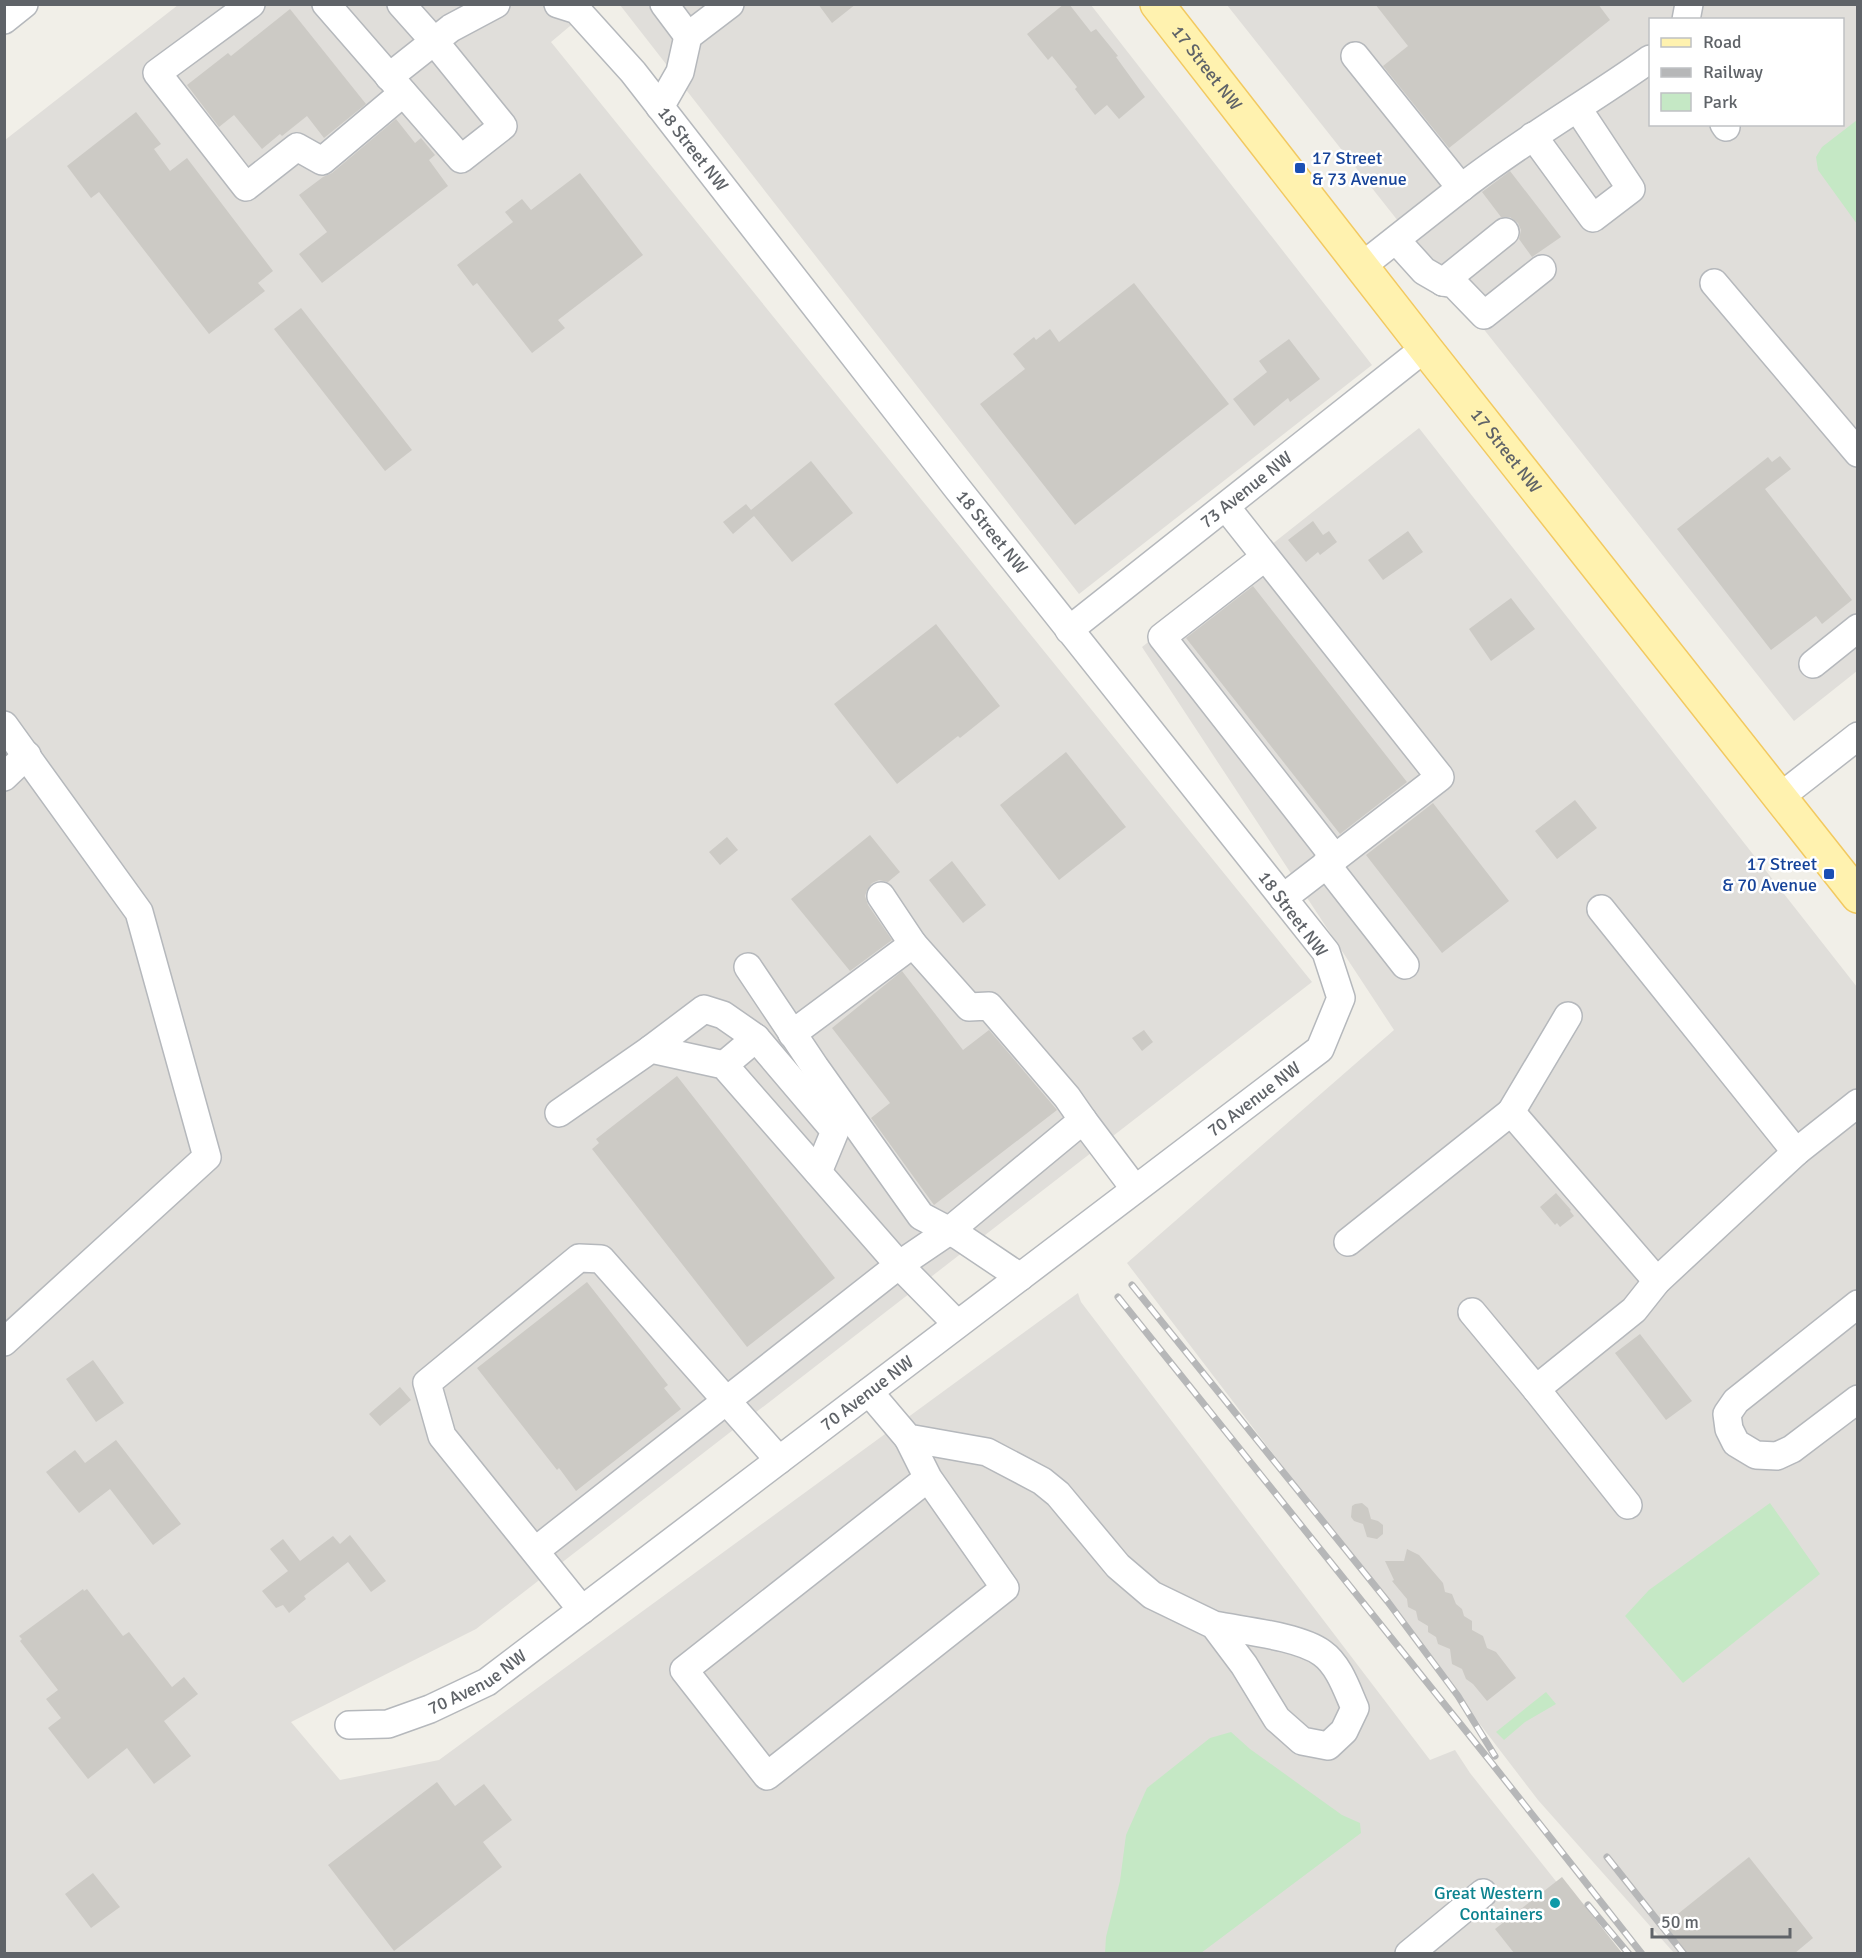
<svg xmlns="http://www.w3.org/2000/svg" width="1862" height="1958" font-family="Signika,sans-serif">
  <rect width="100%" height="100%" fill="#f1efe8"/>
  <!-- industrial -->
  <path fill="#e0deda" fill-rule="evenodd" d="M178 5H595L551 42 1312 982 476 1629 291 1722 340 1780 439 1760 1078 1293 1081 1302 1430 1760 1455 1750 1470 1773 1613 1953 5 1954V140Z
    M620 5H1091L1372 365 1079 594Z
    M1227 5H1857V671L1794 721ZM1650 20H1842V124H1650Z
    M1419 428 1857 987V1953H1674L1538 1800 1127 1263 1394 1030 1142 647Z"/>
  <!-- green -->
  <path fill="#c5e8c5" d="M1857 120V224L1818 170 1816 157 1822 147Z
    M1770 1503 1820 1574 1683 1683 1625 1616 1649 1590Z
    M1546 1692 1556 1704 1525 1722 1504 1740 1496 1732Z
    M1231 1732 1250 1749 1342 1815 1360 1823 1361 1833 1201 1953H1105L1106 1937 1120 1881 1126 1835 1147 1788 1210 1738Z"/>
  <!-- building -->
  <path fill="#cccac5" d="M818 4H856L832 23Z
    M1064 4H1069L1091 32 1096 29 1118 56 1116 57 1145 97 1119 119 1107 105 1095 115 1075 89 1077 87 1052 56 1048 60 1027 34Z
    M1375 4H1598L1610 20 1449 148 1383 66 1408 46Z
    M290 9 366 104 324 138 307 116 282 136 280 134 262 149 234 115 219 127 187 85 228 53 231 56Z
    M136 112 161 144 154 149 170 171 187 158 273 271 258 283 265 291 209 334 99 192 91 198 67 166Z
    M396 119 415 143 421 138 435 155 429 160 448 186 322 283 299 254 327 232 299 195 323 177 332 173Z
    M1510 171 1561 237 1532 257 1519 239 1521 230 1518 223 1510 217H1501L1482 192Z
    M580 173 643 255 558 320 565 328 532 353 477 283 473 286 457 265 513 222 505 212 522 199 531 210Z
    M1134 283 1229 404 1075 525 980 404 1025 369 1013 354 1034 337 1036 340 1050 329 1059 342Z
    M301 308 412 450 385 471 274 329Z
    M1289 339 1320 379 1290 402 1288 398 1254 426 1233 399 1267 372 1259 361Z
    M1780 456 1791 469 1765 489 1852 600 1822 624 1816 616 1771 650 1677 529 1768 457 1772 462Z
    M811 461 853 513 792 562 754 516 733 534 723 522 746 504 751 510Z
    M1313 521 1323 535 1329 531 1337 542 1320 555 1318 552 1306 562 1288 540Z
    M1408 531 1423 552 1383 580 1368 560Z
    M1253 586 1407 782 1340 834 1186 638Z
    M1511 598 1535 629 1491 661 1469 629Z
    M936 624 1000 706 960 738 958 736 897 784 834 704Z
    M1066 752 1126 827 1059 880 1000 805Z
    M1575 800 1597 828 1557 859 1535 831Z
    M1433 803 1509 901 1442 953 1366 855Z
    M870 835 900 872 888 882 879 880 872 883 867 890 865 896 868 905 892 940 850 971 791 899Z
    M727 837 738 850 720 865 709 852Z
    M952 861 986 905 963 923 929 880Z
    M902 971 963 1050 989 1030 1057 1110 934 1205 871 1118 890 1103 832 1028Z
    M1144 1030 1153 1042 1142 1051 1132 1038Z
    M677 1076 835 1278 747 1347 592 1149 599 1143 596 1139Z
    M1556 1193 1571 1210 1570 1211 1574 1216 1560 1227 1557 1223 1555 1225 1540 1207Z
    M587 1282 668 1385 664 1388 681 1409 576 1491 559 1468 557 1470 477 1368Z
    M1640 1334 1692 1401 1666 1420 1615 1353Z
    M93 1360 124 1403 96 1422 66 1379Z
    M400 1387 411 1400 380 1426 369 1414Z
    M116 1440 181 1524 153 1545 110 1489 79 1513 46 1472 75 1450 85 1463Z
    M1362 1503 1368 1508 1371 1519 1378 1521 1383 1525V1534L1377 1539 1367 1537 1363 1524 1354 1521 1351 1517 1352 1506 1355 1504Z
    M350 1535 386 1581 371 1592 348 1562 304 1596 306 1599 289 1613 283 1605 276 1608 262 1591 288 1571 270 1549 283 1539 300 1561 333 1536 340 1544Z
    M1407 1549 1419 1555 1443 1583 1445 1592 1452 1594 1456 1604 1462 1609 1464 1616 1472 1621V1630L1483 1636 1487 1648 1496 1652 1516 1678 1487 1701 1473 1684 1466 1679 1462 1669 1452 1664 1450 1649 1438 1644 1436 1637 1428 1632V1626L1418 1620 1416 1611 1408 1607 1407 1599 1392 1581 1394 1580 1385 1561H1404Z
    M83 1589 84 1591 87 1589 123 1636 129 1632 172 1687 184 1677 198 1694 164 1721 191 1756 154 1784 127 1748 88 1779 48 1728 61 1718 46 1699 58 1690 20 1641 22 1639 19 1636Z
    M437 1782 455 1806 484 1784 512 1820 483 1842 502 1867 394 1951 328 1865Z
    M1749 1857 1813 1938 1795 1953H1686L1664 1925Z
    M93 1873 120 1907 91 1928 65 1894Z
    M1562 1877 1622 1953H1514L1495 1929Z"/>
  <g fill="none" stroke-linecap="round" stroke-linejoin="round">
    <!-- minor casing -->
    <g stroke="#b5b8bc" stroke-width="30">
      <g id="minor">
        <path d="M251 4 157 73 246 187 297 147 322 161 403 93"/>
        <path d="M326 4 461 159 503 126 434 41 401 4"/>
        <path d="M664 4 688 36"/>
        <path d="M4 20 24 4"/>
        <path d="M1686 20 1689 4"/>
        <path d="M1355 56 1461 188 1362 266"/>
        <path d="M389 77 451 28 496 4"/>
        <path d="M660 107 680 72 688 36 730 4"/>
        <path d="M1724 124 1726 127"/>
        <path d="M1533 136 1593 218 1631 189 1578 109"/>
        <path d="M1461 188C1521 141 1588 103 1650 59"/>
        <path d="M1396 240 1424 271 1443 282 1454 284 1484 315 1542 269"/>
        <path d="M1443 282 1505 232"/>
        <path d="M1714 283 1858 453"/>
        <path d="M1226 507 1440 777 1283 898"/>
        <path d="M1265 557 1162 637 1335 858"/>
        <path id="s1" d="M1069 630 1425 348"/>
        <path d="M1813 664 1858 628"/>
        <path d="M4 725 139 912 207 1157 4 1342"/>
        <path d="M4 777 27 755"/>
        <path d="M1780 797 1858 736"/>
        <path d="M1326 864 1405 965"/>
        <path d="M881 896 913 944"/>
        <path d="M1601 909 1796 1152"/>
        <path d="M748 967 815 1067 921 1216 959 1236 1020 1277"/>
        <path d="M792 1034 913 944 969 1007 989 1006 1067 1097 1083 1120"/>
        <path d="M756 1038 835 1131 818 1172"/>
        <path d="M651 1049 704 1009 723 1015 756 1038 724 1065"/>
        <path d="M1511 1112 1568 1016"/>
        <path d="M559 1113 651 1049 724 1065 899 1265 949 1231 1083 1120 1135 1189"/>
        <path d="M1348 1242 1511 1112 1657 1281"/>
        <path d="M1858 1304 1736 1401 1727 1414 1729 1429 1736 1443 1756 1455 1777 1456 1792 1449 1858 1399"/>
        <path d="M1472 1312 1536 1389"/>
        <path d="M869 1392 908 1438 987 1452 1042 1481 1058 1494 1118 1566 1152 1595 1214 1625 1244 1665 1277 1719 1302 1741 1328 1746 1344 1731 1355 1708C1347 1690 1339 1665 1322 1653 1299 1636 1243 1631 1214 1625"/>
        <path d="M908 1438 928 1478 1005 1588 767 1776 684 1670 928 1478"/>
        <path d="M1628 1505 1536 1389 1634 1310 1657 1281 1796 1152 1858 1103"/>
        <path d="M535 1551 899 1265 957 1324"/>
        <path d="M582 1610 442 1436 427 1383 579 1258 601 1259 779 1460"/>
        <path id="s2" d="M349 1725 388 1724 430 1709 487 1682 1320 1049 1341 998 1326 952 957 488 633 72 577 10 558 4"/>
        <path d="M1409 1954 1483 1893"/>
      </g>
    </g>
    <!-- major casing -->
    <g stroke="#f2c960" stroke-width="36">
      <g id="major">
        <path id="s3" d="M1157 4 1425 348 1858 896"/>
      </g>
    </g>
    <!-- minor -->
    <use href="#minor" stroke="#fff" stroke-width="27"/>
    <!-- major -->
    <use href="#major" stroke="#fff2af" stroke-width="33"/>
    <!-- rail casing -->
    <g stroke="#b6b7b8" stroke-width="7">
      <path id="rail" d="M1132 1285 1388 1602 1458 1696 1495 1756
        M1118 1297 1490 1761 1642 1954
        M1607 1857 1684 1954
        M1588 1905 1629 1954"/>
    </g>
    <!-- rail -->
    <use href="#rail" stroke="#fff" stroke-width="4.5" stroke-dasharray="14" stroke-linecap="butt"/>
  </g>
  <!-- markers -->
  <g fill="#1a4fb4" stroke="#fff" stroke-width="2">
    <rect x="1294" y="162" width="12" height="12" rx="3"/>
    <rect x="1823" y="868" width="12" height="12" rx="3"/>
  </g>
  <circle fill="#0f9aa8" stroke="#fff" stroke-width="2" cx="1555" cy="1903" r="6"/>
  <g text-anchor="middle" stroke-width="5" stroke-linejoin="round" paint-order="stroke">
    <!-- street labels -->
    <g font-size="18" fill="#5f6368" stroke="#fff">
      <text dy="6" stroke="none"><textPath href="#s3" startOffset="81">17 Street NW</textPath></text>
      <text transform="translate(693 149) rotate(52)" y="6">18 Street NW</text>
      <text dy="6" stroke="none"><textPath href="#s3" startOffset="567">17 Street NW</textPath></text>
      <text dy="6" stroke="none"><textPath href="#s1" startOffset="226">73 Avenue NW</textPath></text>
      <text transform="translate(992 532) rotate(51)" y="6">18 Street NW</text>
      <text transform="translate(1293 914) rotate(53)" y="6">18 Street NW</text>
      <text dy="6" stroke="none"><textPath href="#s2" startOffset="1110">70 Avenue NW</textPath></text>
      <text dy="6" stroke="none"><textPath href="#s2" startOffset="624">70 Avenue NW</textPath></text>
      <text dy="6" stroke="none"><textPath href="#s2" startOffset="138">70 Avenue NW</textPath></text>
    </g>
    <!-- transit labels -->
    <g font-size="18" fill="#164399" stroke="#fff" text-anchor="start">
      <text x="1312" y="164">17 Street<tspan x="1312" dy="21">&amp; 73 Avenue</tspan></text>
      <text x="1817" y="870" text-anchor="end">17 Street<tspan x="1817" dy="21">&amp; 70 Avenue</tspan></text>
    </g>
    <!-- culture labels -->
    <g font-size="18" fill="#0d838f" stroke="#fff" text-anchor="end">
      <text x="1543" y="1899">Great Western<tspan x="1543" dy="21">Containers</tspan></text>
    </g>
  </g>
  <!-- border -->
  <rect width="1862" height="1958" fill="none" stroke="#5f6368" stroke-width="12"/>
  <!-- legend -->
  <rect x="1649" y="18" width="195" height="108" fill="#ffffff" stroke="#bfc1c3" stroke-width="1.5"/>
  <rect x="1661" y="38" width="30" height="9" fill="#fff2af" stroke="#bfc1c3" stroke-width="1.5"/>
  <text x="1703" y="48" font-size="18" fill="#5f6368">Road</text>
  <rect x="1661" y="68" width="30" height="9" fill="#b6b7b8" stroke="#bfc1c3" stroke-width="1.5"/>
  <text x="1703" y="78" font-size="18" fill="#5f6368">Railway</text>
  <rect x="1661" y="93" width="30" height="18" fill="#c5e8c5" stroke="#bfc1c3" stroke-width="1.5"/>
  <text x="1703" y="108" font-size="18" fill="#5f6368">Park</text>
  <!-- scale -->
  <path d="M1652 1928v9h138v-9" fill="none" stroke="#5f6368" stroke-width="3"/>
  <text x="1661" y="1928" font-size="18" fill="#5f6368" stroke="#ffffff" stroke-width="4.5" paint-order="stroke">50 m</text>
</svg>
